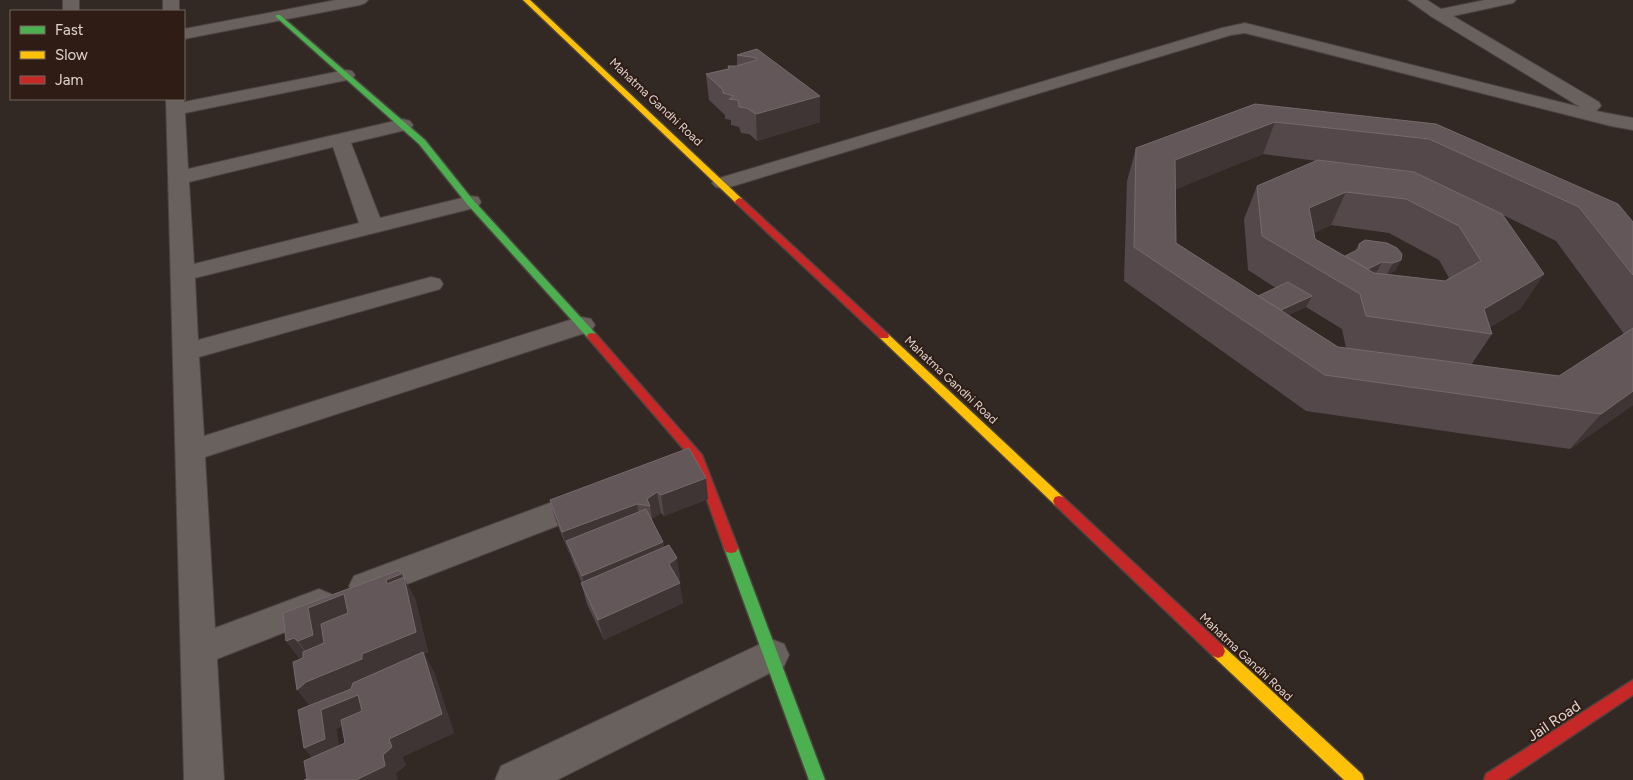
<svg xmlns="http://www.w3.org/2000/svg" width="1633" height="780" font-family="Figtree,sans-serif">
  <rect width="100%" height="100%" fill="#322824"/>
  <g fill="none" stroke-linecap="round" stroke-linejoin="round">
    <!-- street casing -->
    <g stroke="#4d4440" stroke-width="2">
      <path id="street" d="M63 0H79V11H63Z
        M163 0H179V11H163Z
        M336 0H368L365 3 360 5 184 39V29Z
        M1408 0H1427L1441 9 1485 0H1516L1513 3 1453 16 1599 102 1601 106 1596 111 1633 118V130L1611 126 1245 33 1231 35 730 187 723 189 716 187 712 183 716 179 1222 28 1245 23 1580 107 1432 17Z
        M346 70 352 71 355 75 352 79 185 113 188 169 403 119 410 121 413 125 410 129 351 143 380 218 470 196 478 197 481 202 478 207 195 278 198 340 431 277 440 279 443 284 440 289 199 357 204 436 573 319 582 317 591 319 595 325 591 331 205 457 215 628 319 589 331 594 336 604 331 614 217 659 224 780H184L166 99 184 98V102ZM333 147 359 223 194 264 189 182Z
        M590 488 601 491 605 500 601 509 366 600 354 596 349 586 354 576Z
        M771 639 784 644 789 655 784 666 557 780H495L501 766Z"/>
    </g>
    <!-- fast casing -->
    <g stroke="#4d4440" stroke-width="3">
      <path id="fast" d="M276 15H280L425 140 473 200 596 334 597 336 596 338H588L467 204 419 144 276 17Z
        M731 543 736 544 738 548 825 780H809L724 548 726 544Z"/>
    </g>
    <!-- slow casing -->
    <g stroke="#4d4440" stroke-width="3">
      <path id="slow" d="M523 0H530L742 199V203H736Z
        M884 333 888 334 1063 497 1065 501 1063 505 1059 506 1055 505 880 338 879 336Z
        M1218 644 1223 646 1362 774 1364 780H1344L1213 656 1211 651 1213 646Z"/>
    </g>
    <!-- jam casing -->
    <g stroke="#4d4440" stroke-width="3">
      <path id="jam" d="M739 198 742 199 888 334 889 336 888 338H880L736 203 735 201Z
        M592 333 596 334 702 455 738 548 736 552 731 553 726 552 724 548 693 460 588 338 587 336 588 334Z
        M1059 496 1063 497 1223 646 1225 651 1223 656 1218 658 1213 656 1055 505 1053 501 1055 497Z
        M1633 680V695L1506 780H1484L1486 774Z"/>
    </g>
    <!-- street -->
    <use href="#street" fill="#69615e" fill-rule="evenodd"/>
    <!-- fast -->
    <use href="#fast" fill="#4caf50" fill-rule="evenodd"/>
    <!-- slow -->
    <use href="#slow" fill="#ffc107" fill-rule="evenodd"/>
    <!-- jam -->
    <use href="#jam" fill="#c62828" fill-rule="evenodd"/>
  </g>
  <!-- wall -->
  <path fill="#54484b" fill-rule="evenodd" d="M757 49 820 122 757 141 749 134 741 133 739 127 731 125V120L725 119V115L709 100 706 74 737 66V55Z
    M1255 104 1436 124 1633 222V405L1570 449 1306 411 1124 281 1127 181 1136 148ZM1263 154 1317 161 1257 186 1244 219 1248 270 1276 288 1258 296 1176 243 1175 189ZM1503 215 1556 241 1624 334 1559 376 1471 365 1492 334 1490 327 1520 309 1544 274ZM1331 225 1389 233 1439 260 1449 278 1445 281 1379 273 1387 274 1395 271 1401 260 1359 244 1355 251 1345 256 1315 239 1314 233ZM1306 307 1342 329 1346 348 1338 347 1288 315Z
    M706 478 708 499 664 516 661 513 652 519 653 523 663 542 664 547 680 578 678 580 683 603 604 640 587 604 581 583H582L573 562 570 553H569L556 521 550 500Z
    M399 570 415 598 428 652 424 654 434 672 454 733 402 757 406 765 396 773 307 779 312 757 304 748 310 706 300 659 286 641ZM342 726 345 743 339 746 336 729Z"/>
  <!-- shaded-wall -->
  <path fill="#403535" d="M820 96V122L757 141 756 114Z
    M1275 122 1263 154 1165 194 1175 160Z
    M1346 192 1331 225 1294 242 1309 208Z
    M1401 260 1395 271 1387 274 1393 263Z
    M1382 262 1376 273 1341 282Z
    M1544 274 1520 309 1481 332 1484 309Z
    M1312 296 1306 307 1258 330 1253 323Z
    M1633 391V405L1570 449 1601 414Z
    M706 478 708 499 664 516 661 495Z
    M657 492 661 513 652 519 650 506 647 499Z
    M637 504 641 525 566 541 570 553H569L562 532Z
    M663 542 667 563 588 596 582 576Z
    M677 558 680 578 673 584 669 564Z
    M399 570 415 598 428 652 424 654 434 672 454 733 402 757 406 765 396 773 398 780H356L383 755 389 739 376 678 312 709 297 690 306 682 362 654 387 584 386 580Z
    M680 583 683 603 604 640 598 620Z
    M344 594 357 615 327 655 313 661 298 641 308 608Z
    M294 638 309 657 301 661 286 641Z
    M358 695 372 714 336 729 341 757 320 767 304 748 321 710Z"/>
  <!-- building -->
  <path fill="#635759" stroke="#766a6c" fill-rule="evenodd" d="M757 49 820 96 756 114 747 108 739 107 738 100 729 99 734 96 723 93V90L706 74 729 69 728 66H736L754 61 757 58 737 55Z
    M1255 104 1436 124 1618 204 1633 222V275L1579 207 1429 139 1275 122 1175 160 1176 243 1338 347 1559 376 1633 328V391L1601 414 1325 375 1134 247 1136 148Z
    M1318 160 1414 172 1502 214 1544 274 1484 309 1492 334 1366 316 1360 294 1262 236 1257 186ZM1346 192 1406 199 1459 226 1481 261 1445 281 1374 273 1315 239 1309 208Z
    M1365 240 1387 243 1397 248 1402 254 1401 260 1393 263 1382 262 1368 269 1345 256 1359 249V244Z
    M1288 282 1312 296 1281 310 1258 296Z
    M689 448 706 478 661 495 657 492 647 499 650 506 637 504 562 532 550 500Z
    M646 509 663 542 582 576 566 541Z
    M669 545 677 558 669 564 680 583 598 620 581 583Z
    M399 570 401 574 386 580 387 584 404 577 416 632 362 654V659L306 682 297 690 293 662 303 658V652L324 643 321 624 348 613 344 594 308 608 313 635 298 641 294 638 286 641 283 613Z
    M423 652 442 714 389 739 392 747 383 755 385 766 356 780H304L307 779 304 761 345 743 341 720 362 711 358 695 321 710 325 739 304 748 298 710 351 689 353 683Z"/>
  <g text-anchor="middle" stroke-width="4" stroke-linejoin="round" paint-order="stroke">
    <!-- street labels -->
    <g font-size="12" fill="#e0d4cf" stroke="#2e1c15">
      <text transform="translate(656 102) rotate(43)" y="4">Mahatma Gandhi Road</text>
      <text transform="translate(951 380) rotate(43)" y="4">Mahatma Gandhi Road</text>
      <text transform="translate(1246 657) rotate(43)" y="4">Mahatma Gandhi Road</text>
    </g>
    <!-- near-street labels -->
    <g font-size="15" fill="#e0d4cf" stroke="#2e1c15">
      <text transform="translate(1554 721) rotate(-34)" y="5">Jail Road</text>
    </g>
  </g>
  <!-- legend -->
  <rect x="10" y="10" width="175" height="90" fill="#2e1c15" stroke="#75665f"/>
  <rect x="20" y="26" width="25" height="8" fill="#4caf50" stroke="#75665f"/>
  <text x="55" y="35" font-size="15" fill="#e0d4cf">Fast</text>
  <rect x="20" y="51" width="25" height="8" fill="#ffc107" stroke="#75665f"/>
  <text x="55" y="60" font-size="15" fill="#e0d4cf">Slow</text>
  <rect x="20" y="76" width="25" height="8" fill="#c62828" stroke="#75665f"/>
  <text x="55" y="85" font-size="15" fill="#e0d4cf">Jam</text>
</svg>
